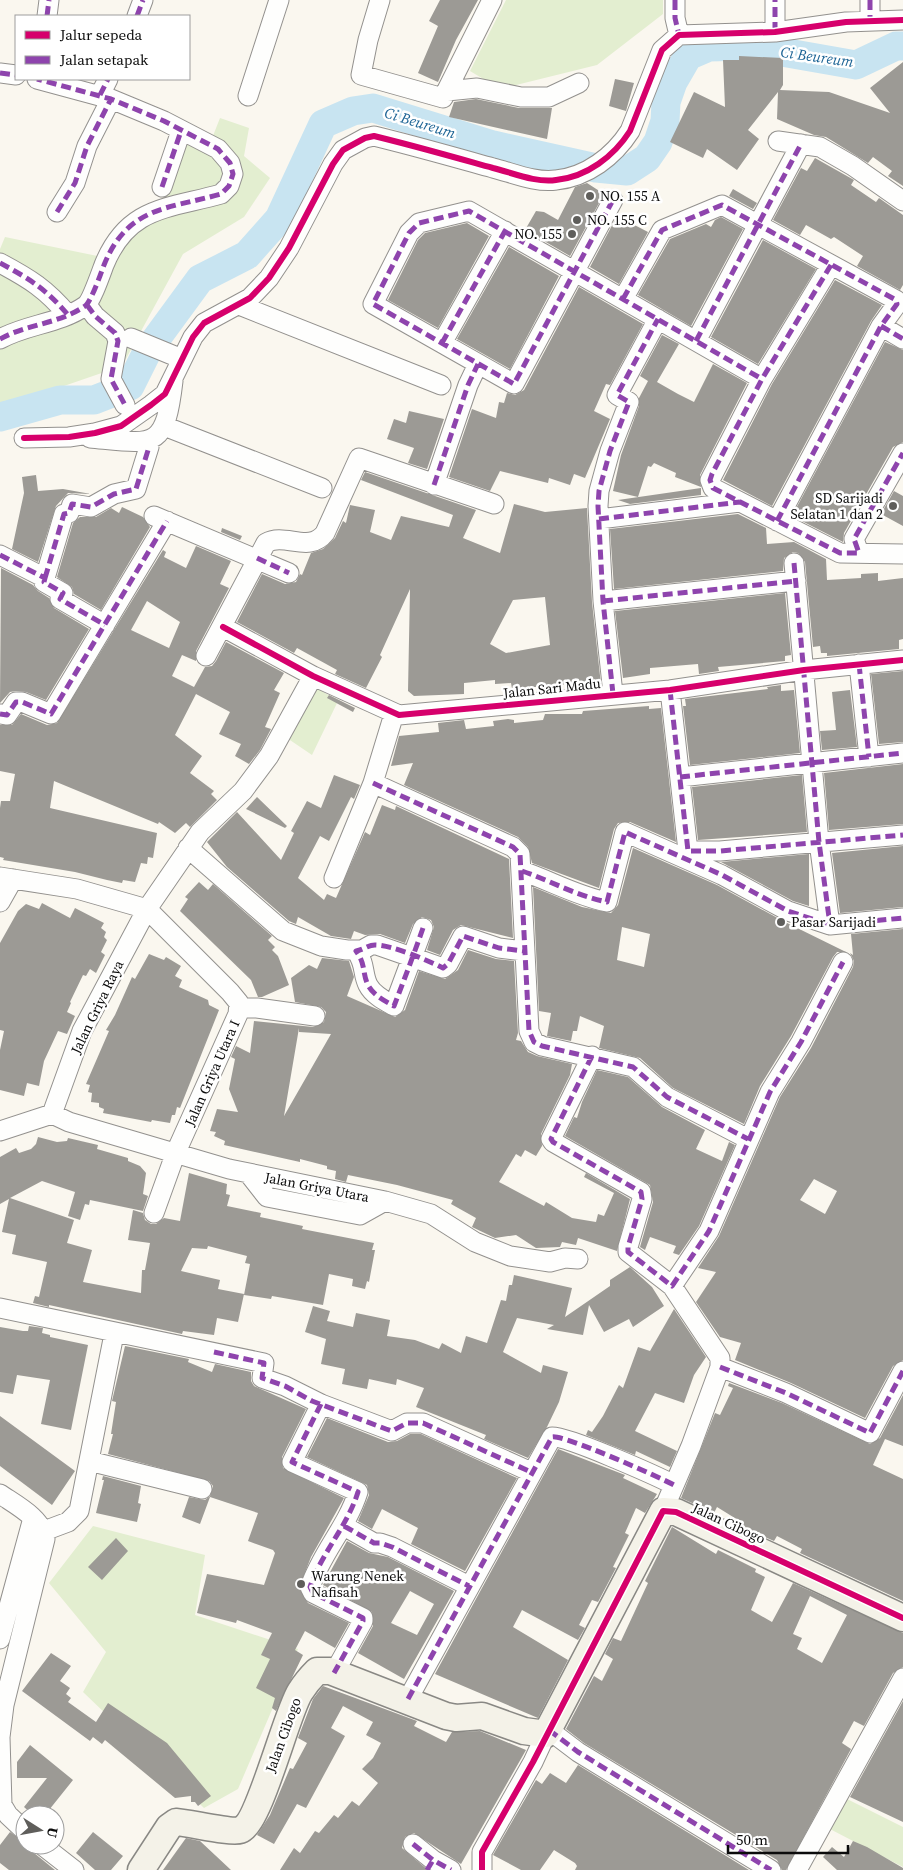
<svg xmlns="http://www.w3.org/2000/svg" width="903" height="1870" font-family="'Source Serif 4',serif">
  <rect width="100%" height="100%" fill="#faf7ef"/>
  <!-- green -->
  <path fill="#e3eed0" d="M506 0H663V14L597 65 500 89 470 71Z
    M220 118 249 128 244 156 270 178 244 217 183 254 122 366 0 408V249L5 237 112 259 121 241 156 214 170 181 183 140 207 151Z
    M312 685 338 701 312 755 284 736Z
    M93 1526 205 1555 195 1615 298 1649 238 1789 204 1808 83 1692 106 1652 49 1583Z
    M845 1798 903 1827V1867L828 1828Z"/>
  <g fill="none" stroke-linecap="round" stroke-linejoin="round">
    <!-- river -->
    <path stroke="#c8e4f1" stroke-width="29" d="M0 417 60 400H94L130 386 148 350 200 279 247 255 279 219 323 124 353 111 373 108 493 145 596 168 627 171 647 158 658 142 665 121 666 102 673 82 688 56 709 47 748 46 856 65 896 46H903"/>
  </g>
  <!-- building -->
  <path fill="#9c9a95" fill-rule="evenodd" d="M440 0H478L456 40 438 82 418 73 438 26 429 21Z
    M739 56 783 58V85L780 90 829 92 890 113 870 88 903 62V186L888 176 892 171 873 157 868 163 826 137 814 135 777 119 778 92 748 130 759 139 737 170 707 149 703 158 670 142 694 92 725 107 723 60H739Z
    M615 79 634 83 626 111 609 106Z
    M476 99 519 108H552L547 139 449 117 454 102Z
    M815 158 854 180 851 185 876 202 879 198 903 215V285L900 290 857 266 863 256 834 237 831 239 806 225 800 235 773 220 801 168 807 171Z
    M587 183 604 194 570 256 525 230 536 211 544 212 558 220 575 187Z
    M733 189 757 203 753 209 729 196Z
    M617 216 648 232 619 284 590 267Z
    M721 217 743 229 691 326 638 295 670 239 706 224 711 227 715 220Z
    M467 223 489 236 438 328 388 300 418 240 425 233Z
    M763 240 816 269 758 364 711 337Z
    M509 247 559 276 510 369 457 339Z
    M835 280 882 305 871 321 772 506 723 480 772 384Z
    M579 287 643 324 610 385 606 384 594 411 610 419 585 478 574 474 570 485 549 478 548 483 500 471 490 491 449 477 472 409 496 418 499 402 504 403 507 393 515 395 524 390Z
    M662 335 679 344 657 382 678 394 694 402 713 364 747 383 700 475 701 487 675 477 676 473 654 463 651 467 648 466 638 497 613 491 621 455 639 406V398L648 381 640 376Z
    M885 342 903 350V442L893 447 844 533 843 542 792 516Z
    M409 411 444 419 427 469 408 463 414 448 387 439 394 419 406 423Z
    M365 472 476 510 463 538 500 553 514 504 545 512 587 508 592 602 601 685 593 686 592 682 512 689 511 683 495 684V680L464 683V694L414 696 408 691 410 589 380 655 382 657 366 688 335 674 337 670 297 648 294 653 237 622 262 574 285 584 296 582 300 574 302 575 311 553 323 549 335 538 343 521 346 523 350 505 375 510 370 532 391 540 401 516 449 527 453 515 361 480ZM545 597 550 645 506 653 490 644 513 600Z
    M36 475 38 491 63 489 91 494 68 493 56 506 38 562 12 549 24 493 22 477Z
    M701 488V495L630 504 618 500Z
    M894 491 903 496V526L881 514Z
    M122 507 143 517 150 527 101 610 74 594 72 587 57 577 73 523 80 517H96L111 508 119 513Z
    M738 514 766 528 767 544 794 542 826 559 827 580 861 578V574L878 573V581L903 578V639L899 640V649L827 656V653H821L820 646 813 647 805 562 798 553 793 552 784 558 783 571 614 589 610 529Z
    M222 528 242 536 240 540 221 532Z
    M196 546 231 561 220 584 229 588 196 651V661L182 655 172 676 194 687 205 667 212 666 216 661 226 642 284 673 274 690 280 693 265 727 271 729 260 750 249 764 235 756 241 744 219 734 230 712 196 694 175 735 202 756 190 773 214 791 211 794 217 800 190 827 186 823 175 833 159 822 158 824 54 781 50 808 157 833 153 858 148 857 147 864 141 863 135 882 123 880 122 883 107 880 75 872 3 860 4 858 0 857V808L1 801H10L15 774 0 771V725H12L21 714 47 725 57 723 163 550 166 552 164 557 186 568ZM147 601 180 622 169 648 131 630Z
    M1 568 33 585 38 591 49 598 54 608 89 629 46 700 26 692 16 691 10 692 0 703Z
    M785 593 791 655 785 656V661L718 667 719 671 699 674 698 664 650 668V674L623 678 615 611Z
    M903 671V742L879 744 871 674Z
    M781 685V691L794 690 800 753 690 765 683 706H686L685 699 768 689 767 687Z
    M850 690 857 747 822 750 820 731 836 730 832 692Z
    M329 695 355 708 353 712 327 698Z
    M649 706V709L661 708 676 842 630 822 618 823 614 829 599 888 532 863 528 847 518 837 404 785 413 763 391 766 399 736 439 732 438 723 464 720 466 729 494 726 493 721 508 719 514 720V723L543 720 545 714H582L583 711Z
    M903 764V824L829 830 824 773Z
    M334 775 360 785 354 799 351 797 329 841 320 836 298 878 324 900 327 894 336 898 365 832 370 835 382 805 395 810 396 806 509 859 513 938 461 925 453 930 440 955 427 950 434 927 431 920 422 917 413 924 405 943 380 934 365 935 354 931 351 939 331 936 298 917 296 924 289 921 227 867 207 842 237 812 281 860 294 833 291 831 307 801 321 808Z
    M802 775 807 832 698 840 692 787Z
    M257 797 287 826 285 828 246 809Z
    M903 846V907L840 913 832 853Z
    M633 848 717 885 783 921 846 952H837L833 957 791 1036 760 1086 744 1124 673 1088 640 1058 599 1048 604 1026 580 1016 577 1031H573L571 1041 547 1036 551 1013 539 1011 533 887 582 907 611 913 618 905ZM622 927 650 934 644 967 617 960Z
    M809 854V906L793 901 721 862Z
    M199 882 208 890 213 884 272 936 268 940 275 947 272 950 278 956 289 985 262 997H258L251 980 180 911 188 899 185 897Z
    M42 903 70 918 75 908 104 923 101 928 106 932 104 937 107 940 101 952 105 955 96 973 90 969 86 976 83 975 70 1002 71 1003 67 1012 75 1016 67 1034 58 1031 44 1061 39 1086 27 1083 24 1096 0 1090V1050L4 1031 0 1030V943L18 911 26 904 39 909Z
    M903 929V1360L893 1366 865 1418 791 1383 735 1360 741 1343 720 1337 696 1302 716 1272 698 1268 719 1236 780 1097 811 1048 853 967 854 961 850 953 853 955 851 934ZM814 1179 837 1191 825 1214 800 1200Z
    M468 950 496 959 514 961 518 1033 516 1040 521 1041 528 1052 537 1056 572 1064 570 1075 541 1134 542 1146 536 1156 525 1150 521 1157 516 1154 499 1182 544 1206 546 1202 572 1218 596 1222 598 1214 604 1216 614 1193 584 1177 586 1173 630 1199 617 1251 578 1238 576 1245 562 1242 560 1247 536 1248 516 1235 495 1238 472 1227 476 1218 451 1204 453 1200 397 1185 348 1175 346 1182 335 1179 336 1171 327 1169V1166L300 1159V1162L224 1145 225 1141 214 1136 216 1132 210 1131 217 1109 238 1112 229 1089 235 1059 231 1057 236 1046 250 1053 254 1021 313 1027 324 1022 326 1012 321 1007 295 1002 291 978 309 965 317 969 322 958 349 961 354 977 347 996 395 1017 405 1010 419 971 445 979 458 970ZM299 1028V1032L331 1034 284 1116Z
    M149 954 164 960 166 957 181 966 175 976 182 980 179 987 208 1000 209 1005 219 1010 180 1108 177 1107 175 1115H172L170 1123 152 1120 151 1122 103 1113 104 1109 99 1107V1103L91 1102 92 1093 88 1092 90 1085 86 1084 109 1031 106 1030 115 1015 132 977 135 979Z
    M597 1070 628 1077 662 1107 705 1130 696 1149 722 1161 729 1142 735 1145 699 1226 679 1255 673 1253 676 1246 650 1237 645 1250 640 1247 653 1202 650 1185 565 1136 574 1117 577 1118 582 1102Z
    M38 1137 57 1142 67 1141 68 1138 98 1145 97 1149 128 1158V1161L140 1166 146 1173 143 1194 148 1196 143 1211 90 1200 89 1205 85 1204 80 1220 68 1216 75 1192 42 1181 10 1198 74 1220 67 1243 92 1250 83 1282 141 1293 142 1270H145L150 1243 128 1240 133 1210 143 1213 145 1220 151 1224H156L164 1218 180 1221 189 1173 227 1184 226 1194 230 1195 227 1206 261 1213 260 1217 303 1226 302 1229 374 1243 372 1250H375L369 1282 367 1281 365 1289 352 1286 353 1279 329 1274 323 1305 272 1296 271 1299 244 1295 250 1264 245 1263 247 1256 208 1246 207 1249 192 1248 181 1271 220 1280 218 1289 244 1294 238 1322 217 1318 214 1335 183 1331 182 1334 49 1305V1307L33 1303 35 1296 39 1297 47 1262 12 1254 16 1235 2 1232 9 1199 0 1204V1157L16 1148 19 1153 31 1149 36 1144Z
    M630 1267 652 1287 664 1306 633 1327 629 1319 604 1332 589 1305 583 1335 547 1329 554 1325 517 1318 503 1352 541 1373 543 1365 568 1372 559 1402 547 1427 528 1458 484 1439 486 1435 416 1407 424 1388 397 1379 396 1385 369 1379 367 1389 342 1384 345 1369 321 1364 326 1339 305 1332 313 1306 330 1311 327 1321 353 1327 356 1313 390 1320 387 1336 415 1340 439 1349 442 1343 461 1353 466 1336 487 1343 501 1300 506 1301 509 1285H512L514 1275 572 1288 565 1317 610 1286V1280Z
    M674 1309 706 1357 694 1375 684 1403 655 1393 635 1431 677 1451 670 1467 636 1451 635 1455 586 1435 588 1430 592 1432 603 1416 619 1385 623 1388 638 1347 650 1351Z
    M29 1326 43 1328 42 1333 50 1335V1337L88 1345 71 1430 41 1424 50 1380 17 1375 13 1394 0 1392V1327L23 1331H28Z
    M125 1346 189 1359 188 1362 212 1372 215 1364 251 1372V1381L254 1386 306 1409 282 1457 283 1468 344 1498 311 1557 299 1588 308 1603 349 1623 335 1648 305 1631 295 1650 303 1655 276 1711 272 1708 275 1698 256 1688 270 1659 261 1655 272 1633 237 1620 236 1623 197 1613 207 1574 264 1585 275 1553 273 1550 248 1541 258 1513 210 1497 200 1524 182 1517 189 1497 205 1500 210 1496 213 1486 209 1481 108 1454 113 1434H111L116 1402 112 1401Z
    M729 1383 782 1403 870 1444 880 1438 903 1395V1446L885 1439 873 1465 903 1479V1601L800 1553 802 1549 777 1536 774 1541 736 1524 738 1520 717 1507 714 1513 681 1498 715 1413 720 1415 733 1388 728 1386Z
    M0 1416 75 1471 52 1505 0 1466Z
    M327 1418 388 1442 397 1441 410 1434H421L517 1478 465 1571 411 1544 418 1528 382 1509 372 1529 358 1521 369 1495 367 1485 307 1457Z
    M558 1449 625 1475 623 1478 657 1494 645 1513 636 1508 625 1533 629 1535 613 1567 616 1568 598 1602 592 1600 579 1625 585 1628 578 1640 522 1610 513 1627 568 1660 538 1718 435 1674Z
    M103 1476 141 1486 138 1503 141 1504 137 1522 96 1513 104 1480H102Z
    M672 1527 716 1554 718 1550 756 1569 755 1572 765 1577 751 1610 772 1622 793 1583 903 1633V1667L893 1673 864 1726 854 1721 842 1743 851 1749 786 1870H782L777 1860 584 1743 566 1729 594 1676 602 1681 613 1659 605 1654 613 1638 621 1641 648 1583 645 1581ZM810 1596 847 1615 822 1663 797 1649 802 1638 793 1634Z
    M116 1538 128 1551 102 1580 88 1567Z
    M347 1541 369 1553 388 1557 454 1591 404 1679 358 1653 373 1626 372 1612 323 1585ZM410 1591 434 1604 417 1635 391 1623Z
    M51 1653 71 1666 60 1681 70 1688 66 1694 71 1698 68 1702 96 1722 108 1703 167 1743 211 1796 198 1806 195 1802H191V1796L175 1798 105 1740 102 1744 93 1737 90 1741 22 1691Z
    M323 1686 417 1721 414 1726 446 1742 452 1732 480 1731 526 1750 461 1864 414 1833 405 1837 402 1848 428 1870H280L294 1848 300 1853 315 1831 319 1833 334 1815 338 1818 352 1801 359 1806 378 1783 362 1769 373 1758 381 1743 366 1735 373 1722 343 1706 331 1728 345 1736 306 1808 297 1804 274 1844 257 1835 270 1815 290 1768 293 1769 307 1743 298 1738 313 1699Z
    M903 1701V1822L850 1797Z
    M30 1745 73 1780 45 1815H33L24 1807 47 1778H17V1762Z
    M578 1765 749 1870H575L577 1866 575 1863 554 1850 540 1870H521L493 1855 536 1780 542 1784 550 1773 566 1783Z
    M10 1832 24 1842 23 1844 55 1870H9L0 1863V1845Z
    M93 1832 123 1856 111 1870H95L76 1853Z
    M186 1838 200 1841 231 1870H163Z
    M853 1841 867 1847 903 1868V1870H837L823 1857 832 1847 844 1857Z"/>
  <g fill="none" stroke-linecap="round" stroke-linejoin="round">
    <!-- street casing -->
    <g stroke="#93918e" stroke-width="21">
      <path id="street" d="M380 0 368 40 361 75 443 98 492 0
        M675 0V18L679 35
        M870 0V21
        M47 16 49 0
        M137 16 143 0
        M775 32V0
        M0 73 16 75
        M447 91 477 88 521 97H549L579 83
        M100 95 108 79
        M248 96 279 0
        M778 141 820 147 853 166 903 201
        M162 187 181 131
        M613 200 514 384 373 304 409 233 419 223 469 211 762 379
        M57 212 75 183 87 146 111 99
        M0 263C30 279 46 289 68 315
        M831 265 762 379 710 480 713 488 840 553 903 554
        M623 299 662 230 722 205 896 300 897 304 881 326 777 521
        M87 305 95 316 115 333 118 341 111 379 125 405
        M239 305 441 385
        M881 326 903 339
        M131 338 182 359
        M0 339C27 324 59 324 85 306 91 302 101 273 104 265 128 206 168 209 221 194L229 186 233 174 230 163 218 149 164 121 111 99 37 79
        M696 341 801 144
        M442 343 505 231
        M164 426 322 488
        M24 438 69 437 95 433 121 426 151 405 165 394 193 337 204 323 250 298 269 278 289 248 333 164 343 150 365 138 374 136 386 139C422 148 457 158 493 168 513 173 536 183 556 180 587 177 614 156 630 131L662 50 679 35 775 32 846 22 903 20
        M90 438C154 444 165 451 173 381
        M434 485 468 385 478 364
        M154 516 289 573
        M599 519 740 502
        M859 553 854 539 903 453
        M0 555 45 578 44 582 63 593 60 599 105 625
        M794 563 819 842 830 925
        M45 578 64 514 69 513 72 504 91 507 114 494 136 489 149 447
        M603 601 796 581
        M223 627 313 676 399 715 670 690 804 670 903 660
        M206 656 266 543C285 532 309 554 325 533L359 458 494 504
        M859 664 869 757
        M670 690 688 851H720L903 835
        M613 694 603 601 598 506 599 491 610 451 629 402 617 395 658 319
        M0 714 7 715 16 702H22L51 714 167 521
        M680 777 903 753
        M373 783 513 847 520 854 529 1031 534 1042 542 1046 633 1067 667 1097 748 1139
        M188 848 283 931 321 946 347 950H362L371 945H377L443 968 448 964 463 936 499 948 524 951
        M522 871C551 881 577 896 607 902L625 832 722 875 788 911 830 925 903 918
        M0 877 77 889 147 909 230 992 239 1003 238 1014 176 1152 154 1213
        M334 878 373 783 394 714
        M0 902 13 879
        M356 951C366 964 362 973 368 985 373 995 385 1001 394 1006L423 928
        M239 1008H257L315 1016
        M592 1056 551 1139 553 1142 641 1192 642 1199 628 1247V1252L672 1286 720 1358V1367L691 1446 663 1511
        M52 1114 69 1122 229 1169 385 1201 431 1214 475 1242 510 1256 550 1262 565 1258 578 1259
        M0 1131 52 1114 82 1031 147 909 200 832 243 791 269 756 313 676
        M249 1174 267 1197 360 1215 385 1201
        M672 1286 709 1231 770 1092 801 1042 843 962
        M0 1308 264 1363 262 1378 285 1386 321 1404 392 1431 407 1423H423L531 1472
        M720 1367 786 1393 870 1433 903 1371
        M321 1404 292 1462 358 1492C347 1527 322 1552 310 1587L313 1593 363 1618V1621L334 1673
        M89 1461 202 1489
        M0 1494C16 1505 42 1518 45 1539L4 1705 0 1737 2 1805 8 1815 25 1831
        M344 1526 374 1543H380L392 1547 469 1586
        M44 1531 68 1522 79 1511 114 1334
        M0 1639 33 1518
        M408 1699 552 1437C563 1434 659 1477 674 1485
        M549 1730 578 1752 771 1870
        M413 1844 433 1860 451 1870
        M42 1845 74 1870
        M482 1870V1852L533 1762 546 1734
        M797 1870 903 1678"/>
    </g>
    <!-- secondary casing -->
    <g stroke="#898884" stroke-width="29">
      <path id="secondary" d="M141 1870 169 1827 176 1822C190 1823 231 1833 240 1830 260 1823 286 1714 300 1692 305 1684 311 1677 317 1671H330L446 1716 456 1718 482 1716 524 1731 546 1734 663 1511 676 1512 903 1618"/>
    </g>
    <!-- street -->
    <use href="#street" stroke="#fefefd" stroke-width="19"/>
    <!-- secondary -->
    <use href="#secondary" stroke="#f4f2e8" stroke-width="26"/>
    <!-- quiet -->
    <path stroke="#8e44ad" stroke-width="5" stroke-dasharray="10 5" stroke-linecap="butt" d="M675 0V18L679 35
      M870 0V21
      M47 16 49 0
      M137 16 143 0
      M775 32V0
      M0 73 16 75
      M100 95 108 79
      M162 187 181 131
      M613 200 514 384 373 304 409 233 419 223 469 211 762 379
      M57 212 75 183 87 146 111 99
      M0 263C30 279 46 289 68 315
      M831 265 762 379 712 474 710 480 713 488 840 553H859L854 539 903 453
      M623 299 662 230 722 205 896 300 897 304 881 326 777 521
      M87 305 95 316 115 333 118 341 111 379 125 405
      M881 326 903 339
      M0 339C27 324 59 324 85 306 91 302 101 273 104 265 128 206 168 209 221 194L229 186 233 174 230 163 218 149 164 121 111 99 37 79
      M696 341 801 144
      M442 343 505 231
      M434 485 468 385 478 364
      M599 519 740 502
      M0 555 45 578 44 582 63 593 60 599 105 625
      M257 558 289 573
      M794 563 819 842 830 925
      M45 578 64 514 69 513 72 504 91 507 114 494 136 489 149 447
      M603 601 796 581
      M859 664 869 757
      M670 690 688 851H720L903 835
      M613 694 603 601 598 506 599 491 610 451 629 402 617 395 658 319
      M0 714 7 715 16 702H22L51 714 167 521
      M680 777 903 753
      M373 783 513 847 520 854 529 1031 534 1042 542 1046 633 1067 667 1097 748 1139
      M522 871C551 881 577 896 607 902L625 832 722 875 788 911 830 925 903 918
      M423 928C414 954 404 980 394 1006 385 1001 373 995 368 985 362 973 366 964 356 951 363 950 368 945 375 945 392 945 427 960 443 968L448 964 463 936 499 948 524 951
      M592 1056 551 1139 553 1142 641 1192 642 1199 628 1247V1252L672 1286 709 1231 770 1092 801 1042 843 962
      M214 1352 264 1363 262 1378 285 1386 312 1401 386 1429 392 1431 407 1423H423L531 1472
      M720 1367 786 1393 870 1433 903 1371
      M321 1404 292 1462 358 1492C347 1527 322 1552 310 1587L313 1593 363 1618V1621L334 1673
      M344 1526 374 1543H380L392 1547 469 1586
      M408 1699 552 1437C563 1434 659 1477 674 1485
      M549 1730 578 1752 771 1870
      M413 1844 433 1860 451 1870
      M427 1870 433 1860"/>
    <!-- cycleway casing -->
    <g stroke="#fff" stroke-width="9">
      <path id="cycleway" d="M24 438 69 437 95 433 121 426 151 405 165 394 193 337 204 323 250 298 269 278 289 248 333 164 343 150 365 138 374 136 386 139C422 148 457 158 493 168 513 173 536 183 556 180 587 177 614 156 630 131L662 50 679 35 775 32 846 22 903 20
        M223 627 313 676 399 715 670 690 804 670 903 660
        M482 1870V1852L533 1762 663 1511 676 1512 903 1618"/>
    </g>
    <!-- cycleway -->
    <use href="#cycleway" stroke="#d6006c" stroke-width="6"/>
  </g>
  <!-- markers -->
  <g fill="#5f5e5b" stroke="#fff" stroke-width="2">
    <circle cx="590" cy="196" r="5"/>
    <circle cx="577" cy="220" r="5"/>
    <circle cx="572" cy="234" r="5"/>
    <circle cx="893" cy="506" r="5"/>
    <circle cx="781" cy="922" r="5"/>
    <circle cx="301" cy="1584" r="5"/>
  </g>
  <g text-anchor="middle" stroke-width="5" stroke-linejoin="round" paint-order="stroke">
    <!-- poi labels -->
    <g font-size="14" fill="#0b0b0b" stroke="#fff" text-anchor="start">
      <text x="600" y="201">NO. 155 A</text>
      <text x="587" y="225">NO. 155 C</text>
      <text x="562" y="239" text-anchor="end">NO. 155</text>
      <text x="883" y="503" text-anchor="end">SD Sarijadi<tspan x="883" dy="16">Selatan 1 dan 2</tspan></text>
      <text x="791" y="927">Pasar Sarijadi</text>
      <text x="311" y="1581">Warung Nenek<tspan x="311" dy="16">Nafisah</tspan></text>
    </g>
    <!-- street labels -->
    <g font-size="14" fill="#0b0b0b" stroke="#fff">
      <text transform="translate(552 688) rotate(-6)" y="5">Jalan Sari Madu</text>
      <text transform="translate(97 1007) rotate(-64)" y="5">Jalan Griya Raya</text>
      <text transform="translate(212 1073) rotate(-66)" y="5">Jalan Griya Utara I</text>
      <text transform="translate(317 1187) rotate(11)" y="5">Jalan Griya Utara</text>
      <text transform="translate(729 1523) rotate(25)" y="5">Jalan Cibogo</text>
      <text transform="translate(283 1735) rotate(-70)" y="5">Jalan Cibogo</text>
    </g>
    <!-- water labels -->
    <g font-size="15" font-style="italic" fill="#1d6495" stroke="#fff">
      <text transform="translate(817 57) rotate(8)" y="5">Ci Beureum</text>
      <text transform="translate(420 123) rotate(17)" y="5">Ci Beureum</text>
    </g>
  </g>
  <!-- legend -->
  <rect x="15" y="15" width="175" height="65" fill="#ffffff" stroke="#9d9d9d"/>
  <rect x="25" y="31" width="25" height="8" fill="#d6006c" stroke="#9d9d9d"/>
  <text x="60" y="40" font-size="15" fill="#0b0b0b">Jalur sepeda</text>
  <rect x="25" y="56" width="25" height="8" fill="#8e44ad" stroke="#9d9d9d"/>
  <text x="60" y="65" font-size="15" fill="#0b0b0b">Jalan setapak</text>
  <!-- north arrow -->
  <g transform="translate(40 1830) rotate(101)"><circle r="24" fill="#ffffff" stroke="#9d9d9d"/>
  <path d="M0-4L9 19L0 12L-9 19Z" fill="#5f5e5b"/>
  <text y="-8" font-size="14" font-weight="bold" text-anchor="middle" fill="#0b0b0b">U</text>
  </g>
  <!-- scale -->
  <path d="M728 1845v8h120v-8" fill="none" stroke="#0b0b0b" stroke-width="2.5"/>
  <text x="736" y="1845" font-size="15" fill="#0b0b0b" stroke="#ffffff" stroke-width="4" paint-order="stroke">50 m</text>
</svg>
